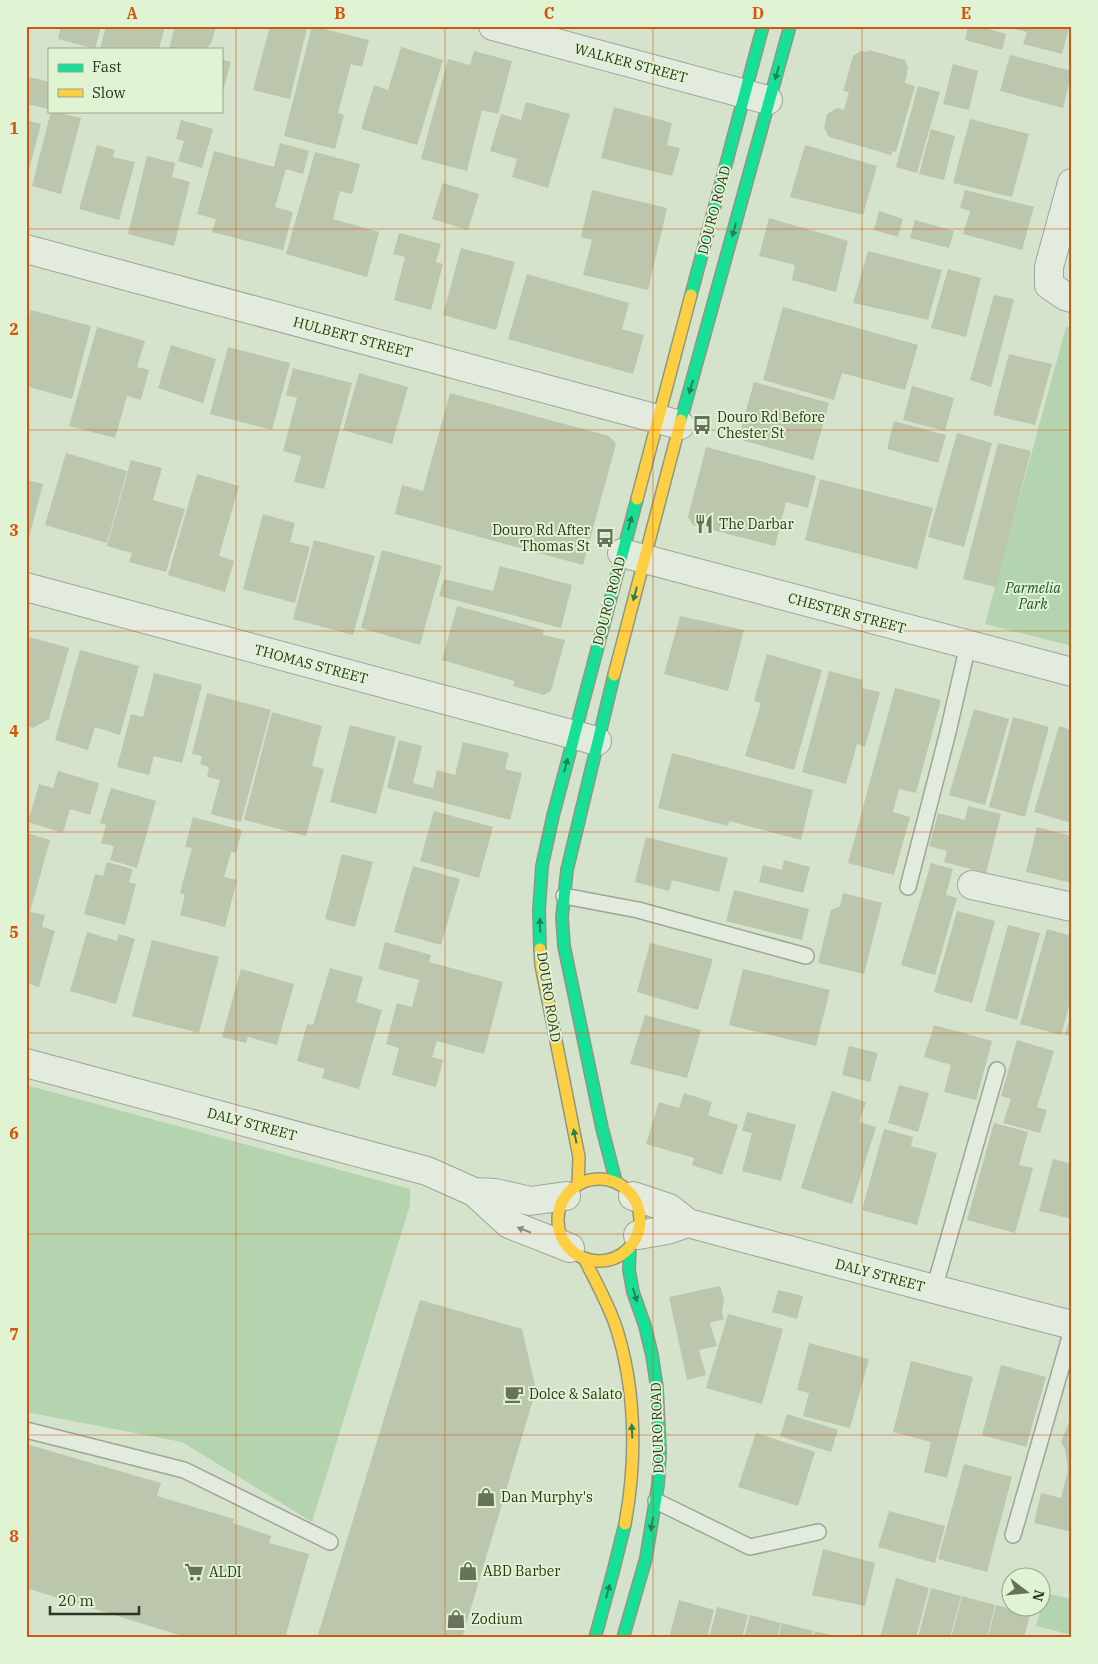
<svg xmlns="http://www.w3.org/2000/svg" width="1098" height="1664" font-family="'IBM Plex Serif',serif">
  <rect width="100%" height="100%" fill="#d5e2cc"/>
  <!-- green -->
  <path fill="#b3d4af" d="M1066 327 1072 328V646L985 624Z
    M26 1085 410 1189V1205L312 1522 182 1442 26 1412Z
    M1045 1593 1072 1599V1635L1036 1626Z"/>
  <!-- building -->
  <path fill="#bcc6ad" d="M61 26H101L95 49 58 39Z
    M106 26H165L159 49H100Z
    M175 26H216L212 41 207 49 197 47V49H169Z
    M270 26H301L307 28 290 99 253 90Z
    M312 26 369 40 362 67 351 64 338 113 344 115 335 149 284 136Z
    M968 26H978L1006 34 1002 50 965 40Z
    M1016 26H1072V29L1069 28 1062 54 1023 44 1027 32 1015 29Z
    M401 47 443 60 417 145 361 129 374 85 388 90Z
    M869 50 905 60 908 68 905 83 915 86 896 152 892 151 891 155 829 137 824 128 827 114 837 108 844 110 849 92 843 91 853 56 861 51 868 52Z
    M474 51 512 61 498 114 482 110 467 171 421 159 448 59 470 65Z
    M1010 55 1072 71 1063 108 1000 91Z
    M221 59 231 62 222 94H221Z
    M953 64 978 71 969 110 943 104Z
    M26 76 49 82V109L26 104Z
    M918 86 940 92 917 173 896 167Z
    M526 102 570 114 548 188 512 177 517 159 490 151 501 114 521 120Z
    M614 107 672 123 667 145 680 148 672 176 601 158Z
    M51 111 81 118 61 194 32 186Z
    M970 119 1029 134 1012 197 953 183Z
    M26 120 41 124 27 177H26Z
    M181 120 213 129 202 168 178 161 184 141 176 139Z
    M931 129 955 136 944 180 919 174Z
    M280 143 309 151 303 174 286 169 275 207 293 212 283 250 212 232 216 219 197 214 214 151 274 167Z
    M97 145 115 150 113 157 135 162 119 220 79 209Z
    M805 145 877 166 863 215 790 197Z
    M315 152 360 164 352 194 340 191 333 219 379 232 367 277 286 254Z
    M147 156 175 163 172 177 190 182 174 246 128 234Z
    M443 183 479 194 468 230 432 219Z
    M592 190 667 208 648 290 583 275 592 240 581 237Z
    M965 190 1034 207 1022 250 963 234 970 211 960 208Z
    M879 211 903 219 898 237 874 230Z
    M769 218 848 241 836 292 792 280 795 265 759 256Z
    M915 220 954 231 949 248 910 238Z
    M399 233 441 244 436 262 443 264 431 310 394 300 405 257 393 254Z
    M461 248 515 262 496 330 443 315Z
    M868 251 942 270 928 320 853 303Z
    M948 269 981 278 966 337 931 328Z
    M527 274 629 303 622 329 644 335 633 374 508 339Z
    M994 295 1014 299 991 387 970 380Z
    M783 307 918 345 905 390 842 373 834 400 763 380Z
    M31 310 91 326 72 399 26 386V330Z
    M97 327 145 341 137 367 149 370 141 400 127 396 115 438 69 426Z
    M171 345 216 359 203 403 158 388Z
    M228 347 290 363 272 430 210 414Z
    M1009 354 1052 364 1035 425 993 415Z
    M293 368 352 383 324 489 294 482 301 456 283 451 297 398 286 395Z
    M359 373 408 387 392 444 343 430Z
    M754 382 829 403 813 460 738 439Z
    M912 386 954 398 945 431 903 420Z
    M450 393 609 436 616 444 583 565 395 514 402 485 423 491Z
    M894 421 946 435 938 463 887 449Z
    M957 433 992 443 964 547 928 537Z
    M998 443 1031 451 996 587 963 579Z
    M706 447 816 476 808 508 786 502 775 546 693 525 688 517Z
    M66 453 127 471 107 543 45 525Z
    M131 460 162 468 153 500 185 509 166 572 129 562 132 553 107 546Z
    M197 474 239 486 219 556 234 561 225 592 168 575Z
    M820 479 933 508 917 569 805 540Z
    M26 480 43 484 27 545H26Z
    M263 514 295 523 290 542 310 547 295 603 243 589Z
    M314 540 375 556 353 635 293 619Z
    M382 550 442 566 420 645 361 628Z
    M500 566 572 585 561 628 439 596 444 579 493 591Z
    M457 606 544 630 543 635 565 640 551 691 544 695 513 686 514 681 442 660Z
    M680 616 744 630 728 691 664 674Z
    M26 636 69 648 49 719 33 728 26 726Z
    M80 650 139 666 120 735 95 727 88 750 55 740Z
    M767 654 822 670 794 770 745 756 761 703 754 701Z
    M829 671 863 680 862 688 880 692 865 747 857 744 846 784 802 772Z
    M154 673 202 685 182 763 154 756 149 775 117 767 131 714 143 717Z
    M895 688 941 700 916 793 899 789 893 812 910 817 894 875 848 863Z
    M207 693 271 710 241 822 211 814 220 780 207 777 209 767 200 764 202 756 192 754Z
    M974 709 1009 719 985 805 949 795Z
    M272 712 322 726 312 766 324 769 306 836 244 820Z
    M1013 717 1049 727 1025 817 989 807Z
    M350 725 396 737 376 814 330 802Z
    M1059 726 1072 730 1071 823 1034 812Z
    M399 740 422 746 413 783 433 788 437 770 455 775 463 742 509 753 505 769 522 773 510 820 387 788Z
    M672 753 813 790 801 840 729 821 728 826 658 808Z
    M58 771 99 783 90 815 70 809 63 833 28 822 39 784 53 788Z
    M111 788 156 801 137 868 110 860 114 846 101 843 106 825 100 823Z
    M968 806 1001 814 986 873 944 862 947 851 929 846 938 813 965 820Z
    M434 811 493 827 479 878 420 861Z
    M193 817 242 830 236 853 231 852 224 877 237 880 225 927 180 915 185 895 180 893 192 848 185 847Z
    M1037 827 1072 836V883L1026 872Z
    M27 833 50 840 30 912 45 915 42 927 55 931 39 987 26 983Z
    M646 837 728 858 719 892 672 880 669 891 635 882Z
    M342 854 373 862 355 927 325 919Z
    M784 860 810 867 803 893 759 882 763 865 782 870Z
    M107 862 133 869 129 882 136 884 125 925 84 914 95 874 103 876Z
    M931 863 953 869 946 895 957 898 935 975 901 965Z
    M413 866 460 879 441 945 394 932Z
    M734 890 809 909 802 940 726 921Z
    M843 893 882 903 864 974 818 963 831 910 840 906Z
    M957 911 995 921 972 1003 934 992Z
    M1008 925 1040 933 1017 1020 985 1011Z
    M1047 929 1072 936V996L1061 1035 1020 1024Z
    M87 932 117 941 119 934 135 939 116 1004 70 991Z
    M152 940 219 957 199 1033 132 1016Z
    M385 942 431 955 429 962 503 982 484 1054 437 1041 432 1057 443 1060 436 1087 392 1075 399 1048 386 1044 397 1003 412 1007 419 980 378 969Z
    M650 943 713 959 698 1010 637 992Z
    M330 968 363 977 356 1002 382 1010 359 1089 322 1078 325 1069 297 1061 307 1024 313 1025Z
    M241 969 294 984 277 1045 248 1037 246 1043 222 1037Z
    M743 969 830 990 816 1046 729 1025Z
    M1071 1013H1072V1036L1065 1035Z
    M645 1015 701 1030 687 1078 630 1064Z
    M934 1025 992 1041 976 1100 944 1092 951 1065 924 1057Z
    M1017 1040 1054 1051 1037 1107 1047 1110 1040 1133 1003 1123 1011 1099 1001 1096Z
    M849 1046 878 1053 870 1082 842 1075Z
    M899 1085 929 1093 918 1132 888 1123Z
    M832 1091 866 1102 859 1122 876 1127 852 1204 801 1188Z
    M684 1093 712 1102 708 1115 738 1125 722 1175 692 1165 694 1158 646 1144 659 1102 679 1108Z
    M747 1112 796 1125 781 1181 742 1171 752 1133 742 1131Z
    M994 1123 1028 1132 1019 1165 1033 1168 1015 1233 967 1220Z
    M884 1129 913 1137 911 1146 937 1153 917 1225 862 1210Z
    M1053 1159 1072 1164V1219L1039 1211Z
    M720 1286 724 1299 722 1312 724 1319 710 1323 717 1346 699 1350 706 1375 687 1380 669 1297Z
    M778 1290 803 1296 797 1319 772 1312Z
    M420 1300 522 1329 536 1390 462 1638H317Z
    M728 1314 783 1329 762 1404 706 1388Z
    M809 1343 869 1359 850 1428 803 1416 809 1393 797 1390Z
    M911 1361 973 1377 947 1478 924 1472 931 1442 893 1432Z
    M1001 1365 1046 1377 1026 1447 982 1435Z
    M787 1414 838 1430 831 1452 780 1436Z
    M1072 1414V1532L1034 1523 1041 1493 1061 1498 1068 1470 1065 1449 1061 1442Z
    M756 1433 815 1452 798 1506 738 1487Z
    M26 1444 161 1483 157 1496 234 1519 233 1523 271 1536 269 1543 309 1554 285 1638H189L26 1588Z
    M964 1464 1012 1477 987 1572 938 1559Z
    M889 1511 945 1526 935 1563 878 1547Z
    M823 1549 875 1563 865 1606 812 1595Z
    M896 1578 929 1588 916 1638H880Z
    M931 1588 961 1596 950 1638H918Z
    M962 1596 995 1605 987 1638H951Z
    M679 1600 714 1610 707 1638H669Z
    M996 1605 1030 1614 1024 1638H988Z
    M717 1607 748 1615 742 1638H709Z
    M750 1615 781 1623 777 1638H744Z
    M782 1623 813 1631 811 1638H778Z
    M815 1631 838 1637V1638H813Z"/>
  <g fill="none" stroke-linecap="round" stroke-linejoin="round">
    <!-- lane casing -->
    <g stroke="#9ea796" stroke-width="18">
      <path id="lane" d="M908 887 948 732 968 645
        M564 896 638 910 806 956
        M934 1289 997 1070
        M26 1430 184 1470 330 1542
        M656 1501 750 1547 818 1532
        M1013 1535 1072 1330"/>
    </g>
    <!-- street casing -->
    <g stroke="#9ea796" stroke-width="30">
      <path id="street" d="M493 26 768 100
        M1072 183 1049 267V285L1065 296 1072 298
        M26 249 680 425
        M622 553 1072 672
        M26 587 597 741
        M972 885 1072 907
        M26 1063 427 1171 474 1192 509 1224 570 1248
        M474 1192 495 1193 530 1201 566 1196
        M633 1196 669 1208 688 1223 934 1289 1072 1325
        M638 1235 667 1230 688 1223"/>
    </g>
    <!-- fast casing -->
    <g stroke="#8e9785" stroke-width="14">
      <path id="fast" d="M691 295 763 26
        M681 420 790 26
        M614 675 567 870 562 917 564 946 602 1128 616 1182
        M540 949 539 910 542 866 553 816 637 499
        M595 1638 613 1572 625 1524
        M623 1638 646 1558 658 1485 660 1453 657 1388 652 1355 645 1326 633 1292 629 1270 630 1247"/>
    </g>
    <!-- slow casing -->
    <g stroke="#8e9785" stroke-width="14">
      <path id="slow" d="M637 499 691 295
        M614 675 681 420
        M540 949 541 965 579 1157 578 1184
        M558 1220a41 41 0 1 1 82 0a41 41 0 1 1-82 0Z
        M584 1258C595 1281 608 1303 616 1327 636 1389 637 1460 625 1524"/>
    </g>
    <!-- lane -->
    <use href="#lane" stroke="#e3eade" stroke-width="15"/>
    <!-- street -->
    <use href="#street" stroke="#e3eade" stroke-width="28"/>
    <!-- fast -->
    <use href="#fast" stroke="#16e098" stroke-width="11"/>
    <!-- slow -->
    <use href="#slow" stroke="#ffcf43" stroke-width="11"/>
  </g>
  <!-- one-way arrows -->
  <defs><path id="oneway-solid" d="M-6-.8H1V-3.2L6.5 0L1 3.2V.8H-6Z" transform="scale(1.25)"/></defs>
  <g fill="#238255">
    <use href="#oneway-solid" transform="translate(777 73) rotate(105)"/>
    <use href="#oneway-solid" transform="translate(734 230) rotate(105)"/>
    <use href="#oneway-solid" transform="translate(691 387) rotate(106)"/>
    <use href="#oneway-solid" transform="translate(630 523) rotate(-75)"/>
    <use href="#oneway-solid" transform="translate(635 594) rotate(105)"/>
    <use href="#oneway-solid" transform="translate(566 765) rotate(-75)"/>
    <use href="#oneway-solid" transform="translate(540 925) rotate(-92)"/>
    <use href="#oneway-solid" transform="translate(575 1136) rotate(-102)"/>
    <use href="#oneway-solid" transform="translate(635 1295) rotate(73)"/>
    <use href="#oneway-solid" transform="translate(632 1431) rotate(-93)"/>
    <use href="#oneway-solid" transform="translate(652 1524) rotate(100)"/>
    <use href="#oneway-solid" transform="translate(608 1591) rotate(-75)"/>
  </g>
  <use fill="#88907e" href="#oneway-solid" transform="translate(524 1230) rotate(-159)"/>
  <!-- grid -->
  <path fill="none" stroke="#d5550e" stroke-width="1" stroke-opacity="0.55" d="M236 26V1638M445 26V1638M653 26V1638M862 26V1638M26 229H1072M26 430H1072M26 631H1072M26 832H1072M26 1033H1072M26 1234H1072M26 1435H1072"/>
  <!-- icons -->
  <defs>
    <g id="bus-bare" transform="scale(1.5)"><path d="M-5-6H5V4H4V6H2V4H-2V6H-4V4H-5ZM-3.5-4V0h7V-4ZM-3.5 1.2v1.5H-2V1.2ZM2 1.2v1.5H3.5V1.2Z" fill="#68725b" stroke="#e0f3d2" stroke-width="2.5" paint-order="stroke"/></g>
    <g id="restaurant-bare" transform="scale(1.5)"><path d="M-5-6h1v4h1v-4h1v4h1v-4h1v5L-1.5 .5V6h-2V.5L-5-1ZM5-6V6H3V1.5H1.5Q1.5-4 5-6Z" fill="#68725b" stroke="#e0f3d2" stroke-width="2.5" paint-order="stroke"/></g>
    <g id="cafe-bare" transform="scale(1.5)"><path d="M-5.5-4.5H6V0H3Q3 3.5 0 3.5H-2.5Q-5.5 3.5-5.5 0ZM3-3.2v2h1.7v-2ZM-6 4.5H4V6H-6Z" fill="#68725b" stroke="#e0f3d2" stroke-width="2.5" paint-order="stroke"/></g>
    <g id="shop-bare" transform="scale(1.5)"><path d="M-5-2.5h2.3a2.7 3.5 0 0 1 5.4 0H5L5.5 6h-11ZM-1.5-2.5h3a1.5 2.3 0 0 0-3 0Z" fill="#68725b" stroke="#e0f3d2" stroke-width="2.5" paint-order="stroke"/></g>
    <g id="supermarket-bare" transform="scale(1.5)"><path d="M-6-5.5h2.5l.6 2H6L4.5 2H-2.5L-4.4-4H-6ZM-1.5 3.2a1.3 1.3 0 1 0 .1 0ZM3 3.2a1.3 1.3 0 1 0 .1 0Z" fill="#68725b" stroke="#e0f3d2" stroke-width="2.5" paint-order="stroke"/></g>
  </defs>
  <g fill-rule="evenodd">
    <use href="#bus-bare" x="702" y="425"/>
    <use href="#restaurant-bare" x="704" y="524"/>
    <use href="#bus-bare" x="605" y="538"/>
    <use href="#cafe-bare" x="514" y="1394"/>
    <use href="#shop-bare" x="486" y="1497"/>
    <use href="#shop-bare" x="468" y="1571"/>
    <use href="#supermarket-bare" x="194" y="1572"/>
    <use href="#shop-bare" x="456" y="1619"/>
  </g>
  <g text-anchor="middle" stroke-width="4" stroke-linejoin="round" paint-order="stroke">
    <!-- street labels -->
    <g font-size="14" fill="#2d351e" stroke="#e0f3d2">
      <text transform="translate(631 63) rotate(15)" y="5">WALKER STREET</text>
      <text transform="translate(714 210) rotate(-75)" y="5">DOURO ROAD</text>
      <text transform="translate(353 337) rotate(15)" y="5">HULBERT STREET</text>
      <text transform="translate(609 601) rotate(-75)" y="5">DOURO ROAD</text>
      <text transform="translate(847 613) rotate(15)" y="5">CHESTER STREET</text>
      <text transform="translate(311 664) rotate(15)" y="5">THOMAS STREET</text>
      <text transform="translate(549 997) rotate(81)" y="5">DOURO ROAD</text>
      <text transform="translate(252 1124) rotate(15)" y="5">DALY STREET</text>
      <text transform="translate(880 1275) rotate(15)" y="5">DALY STREET</text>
      <text transform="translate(657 1428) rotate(-92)" y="5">DOURO ROAD</text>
    </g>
    <!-- poi labels -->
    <g font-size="14" fill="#2d351e" stroke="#e0f3d2" text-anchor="start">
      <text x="717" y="422">Douro Rd Before<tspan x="717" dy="16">Chester St</tspan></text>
      <text x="719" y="529">The Darbar</text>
      <text x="590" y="535" text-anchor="end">Douro Rd After<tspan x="590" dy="16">Thomas St</tspan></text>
      <text x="529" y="1399">Dolce &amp; Salato</text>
      <text x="501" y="1502">Dan Murphy's</text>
      <text x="483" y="1576">ABD Barber</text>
      <text x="209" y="1577">ALDI</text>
      <text x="471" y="1624">Zodium</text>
    </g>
    <!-- park labels -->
    <g font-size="14" font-style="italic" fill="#26512c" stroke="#e0f3d2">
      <text x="1033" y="593">Parmelia<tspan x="1033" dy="16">Park</tspan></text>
    </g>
  </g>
  <!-- border -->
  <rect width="1098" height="1664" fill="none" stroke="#e0f3d2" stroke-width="55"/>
  <!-- legend -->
  <rect x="48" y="48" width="175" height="65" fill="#e0f3d2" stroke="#98a78a"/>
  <rect x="58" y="64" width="25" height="8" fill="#16e098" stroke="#98a78a"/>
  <text x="92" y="72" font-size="15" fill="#2d351e">Fast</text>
  <rect x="58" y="89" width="25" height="8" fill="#ffcf43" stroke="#98a78a"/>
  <text x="92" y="98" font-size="15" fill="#2d351e">Slow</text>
  <!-- north arrow -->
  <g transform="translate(1026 1592) rotate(106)"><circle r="24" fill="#e0f3d2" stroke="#98a78a"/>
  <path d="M0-4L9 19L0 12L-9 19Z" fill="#68725b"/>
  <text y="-8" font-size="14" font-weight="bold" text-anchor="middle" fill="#2d351e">N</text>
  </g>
  <!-- scale -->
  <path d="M50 1606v8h89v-8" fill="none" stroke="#2d351e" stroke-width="2.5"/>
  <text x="58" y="1606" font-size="15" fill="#2d351e" stroke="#e0f3d2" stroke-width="4" paint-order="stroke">20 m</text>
  <rect x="28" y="28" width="1042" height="1608" fill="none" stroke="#d5550e" stroke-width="2"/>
  <g font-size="16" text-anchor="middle" font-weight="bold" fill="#d5550e">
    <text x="132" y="19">A</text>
    <text x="340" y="19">B</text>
    <text x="549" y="19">C</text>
    <text x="758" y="19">D</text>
    <text x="966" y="19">E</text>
    <text x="14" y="134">1</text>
    <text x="14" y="335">2</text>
    <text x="14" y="536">3</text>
    <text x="14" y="737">4</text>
    <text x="14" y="938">5</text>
    <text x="14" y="1139">6</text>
    <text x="14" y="1340">7</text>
    <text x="14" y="1542">8</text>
  </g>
</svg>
